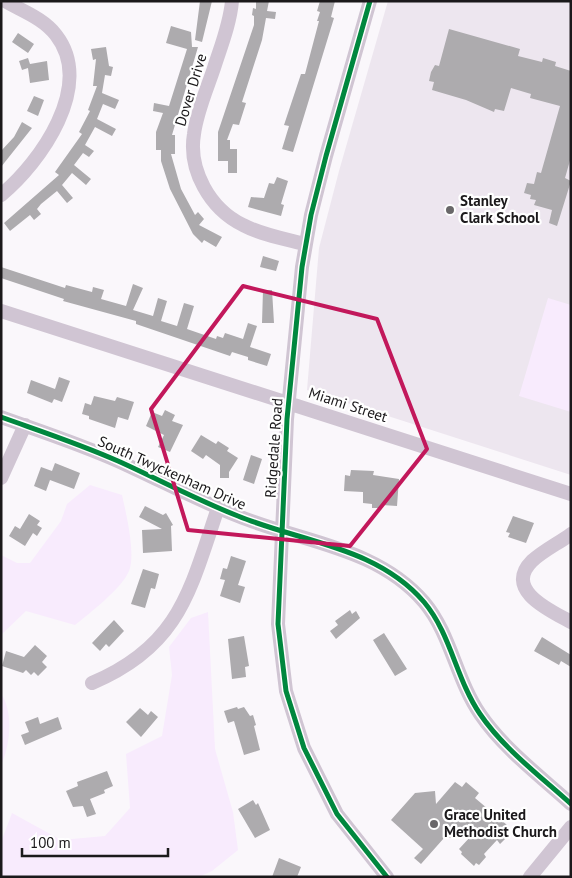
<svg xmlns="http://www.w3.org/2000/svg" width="572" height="878" font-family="'PT Sans',sans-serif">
  <rect width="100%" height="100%" fill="#faf7fb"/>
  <!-- built -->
  <path fill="#ede6ef" d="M388 1H571V475L307 390 319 248 339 171Z"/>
  <!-- green -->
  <path fill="#f8ebfd" d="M548 298 571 305V412L519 396Z
    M90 485 122 495C126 513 136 554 129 571 123 587 89 614 75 625L26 611 1 635V555L17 563H30L61 521 67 504Z
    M208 612 215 749 233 812 238 850 212 871 199 877H1V842L12 813 61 840 105 836 130 808 126 754 162 736 172 675 169 647 191 618Z
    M1 694C14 711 10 747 1 765Z"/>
  <!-- building -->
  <path fill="#adabae" d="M200 1H212L202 42 195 40Z
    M256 1H269L267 11 276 12 275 19 266 18 262 40 242 102 246 103 239 125 233 124 227 140H230V149H237V173H228V161H218V132L254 25V16L252 15 253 8 256 9Z
    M320 1H335L331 17 334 18 293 152 282 149 289 126 284 125 301 74H305L319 21H317L320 12 317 11Z
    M171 26 191 32 192 47H198L172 135H175V154H171L181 189 195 215 198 212 204 219 199 225 222 237 216 247 204 240 202 243 193 234 170 189 161 161V150H156V132L163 113 153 111 154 103 169 106 187 49 166 43Z
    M449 29 520 49 518 56 542 62 543 58 556 62 555 66 571 71V157L565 178 571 181 557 226 549 223 552 210 534 205 536 200 530 199 531 195 524 193 527 183 534 184 537 172 541 173 560 106 530 98 531 94 511 88 504 111 495 109 494 112 466 100 432 90 434 82 429 81 431 72 435 65 439 66Z
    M18 33 34 44 28 53 12 42Z
    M106 47 109 66 113 67 111 76 105 75 102 93 119 100 115 109 103 104 97 119 116 129 112 136 95 127 85 145 94 151 89 157 83 153 74 165 91 179 86 185 72 173 62 185 73 198 67 203 57 191 41 204 37 209 41 214 34 220 30 215 10 231 4 223 59 175 55 172 82 134 79 132 90 111 88 110 97 86H93L96 59 93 60 91 49Z
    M28 58 30 64 47 61 49 80 30 83 28 68 22 70 19 61Z
    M34 96 44 100 38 116 27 111Z
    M22 122 32 128 1 167V151L14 137Z
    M277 177 288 181 281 204 284 205 281 216 248 207 251 197 264 198 269 183 274 184Z
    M263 256 279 261 276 271 260 267Z
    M1 267 65 288 66 285 92 292 93 287 104 290 101 299 126 306 133 284 143 288 133 310 153 316 158 298 167 301 161 321 177 326 184 303 194 306 187 329 216 339 217 336 223 338 225 333 243 339 248 323 257 326 250 347 271 354 267 366 248 360V357L232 352 230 356 136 324V321L63 301 64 299 1 278Z
    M263 290H272L274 323H262Z
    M59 377 70 381 62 402 54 399 52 403 27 393 31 380 55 389Z
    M94 396 115 401 117 397 134 402 128 420 118 417 115 428 89 419V416L82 414 85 403 91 405Z
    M165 410 175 415 172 421 183 425 170 452 158 447 164 435 146 426 152 412 162 416Z
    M201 435 216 444 218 441 229 448 227 451 238 458 229 472V478H220V465L206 455 203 459 191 451Z
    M251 455 262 459 254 484 243 480Z
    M55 463 80 473 74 489 50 480 46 491 34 486 41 467 52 471Z
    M351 470 374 471 373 475 399 479 397 506 382 505 381 508H372V504L363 503V492L344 491 345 475 350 476Z
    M145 506 163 515 166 513 173 525 171 526 172 551 143 553 142 530 162 529 139 517Z
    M29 514 40 521 37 525 42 528 37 536 33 533 25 546 9 536 15 526 20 529Z
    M513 516 534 523 526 543 508 537 510 533 506 532Z
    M231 556 246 561 238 585 245 587 240 603 220 596 225 580 220 579 223 568 227 569Z
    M143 569 159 574 155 589 151 588 145 608 131 604Z
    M350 610 352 614 356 611 360 618 336 639 330 631 338 625 335 621Z
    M114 620 124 631 109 647 106 644 100 651 92 643Z
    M384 633 407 669 395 676 373 640Z
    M244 636 249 666 245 667 246 677 232 679 228 639Z
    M542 637 571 655V667L561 661 559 665 534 651Z
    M35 645 47 656 42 662 47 667 38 676 34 672 31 675 26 670 23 673 2 666 6 651 24 657Z
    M237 707 238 709 244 707 250 716 253 715 256 725 254 726 260 750 244 755 234 721 228 723 224 711Z
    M140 708 148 715 151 711 158 717 141 737 126 722Z
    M38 717 40 724 58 717 62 729 25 745 21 735 29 732 25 722Z
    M107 771 113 786 104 790 105 793 90 799 96 814 87 817 83 806 73 807 66 791 78 786 77 782Z
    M455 782 462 787 466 782 479 793 475 798 507 825 503 830 509 835 500 844 497 840 484 854 486 857 479 865 476 863 474 866 461 854 462 852 459 849 471 836 444 838 421 864 414 858 423 849 391 820 415 793 435 791 436 804Z
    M253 800 256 805 258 803 270 830 255 838 238 809Z
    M279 858 301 867 297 877H272Z"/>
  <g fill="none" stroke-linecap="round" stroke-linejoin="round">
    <!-- minor -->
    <path stroke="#d0c5d3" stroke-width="14" d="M232 1C230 24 221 46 214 68 207 89 197 111 194 134 188 170 210 209 243 225 262 235 285 239 305 244
      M370 1 326 156 311 215 302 267 287 419 278 624 286 691 304 748 337 814 387 877
      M1 195C41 162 95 85 56 35 43 18 22 11 5 1
      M1 311 571 494
      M1 417C40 431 80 444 118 461 158 479 197 500 238 516 301 542 377 547 424 602 451 634 456 679 480 714 503 748 540 776 571 804
      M1 478 25 425
      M571 534C559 543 544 550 532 561 503 590 551 611 571 622
      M92 683C180 646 190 590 218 508
      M530 877 571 827"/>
    <!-- cycleway casing -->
    <g stroke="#fff" stroke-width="8">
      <path id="cycleway" d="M370 1 326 156 311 215 302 267 287 419 278 624 286 691 304 748 337 814 387 877
        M1 417C40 431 80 444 118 461 158 479 197 500 238 516 301 542 377 547 424 602 451 634 456 679 480 714 503 748 540 776 571 804"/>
    </g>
    <!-- cycleway -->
    <use href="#cycleway" stroke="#00873e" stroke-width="5"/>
  </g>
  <!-- marked area -->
  <path fill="none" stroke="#c2185b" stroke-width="4" stroke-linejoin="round" d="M243 286 377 319 427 449 350 546 188 530 151 409Z"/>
  <!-- markers -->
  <g fill="#696769" stroke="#fff" stroke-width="2">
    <circle cx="450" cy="210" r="5"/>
    <circle cx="434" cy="824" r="5"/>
  </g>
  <g text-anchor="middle" stroke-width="4.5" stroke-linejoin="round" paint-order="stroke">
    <!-- street labels -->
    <g font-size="15" fill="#1b191b" stroke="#fff">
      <text transform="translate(191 90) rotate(-73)" y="5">Dover Drive</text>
      <text transform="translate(348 405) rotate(18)" y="5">Miami Street</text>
      <text transform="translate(274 448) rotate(-86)" y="5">Ridgedale Road</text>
      <text transform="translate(172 473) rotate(24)" y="5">South Twyckenham Drive</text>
    </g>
    <!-- poi labels -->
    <g font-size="15" font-weight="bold" fill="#1b191b" stroke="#fff" text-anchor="start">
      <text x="460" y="206">Stanley<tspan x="460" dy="17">Clark School</tspan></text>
      <text x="444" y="820">Grace United<tspan x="444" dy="17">Methodist Church</tspan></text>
    </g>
  </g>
  <!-- border -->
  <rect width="572" height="878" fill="none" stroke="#1b191b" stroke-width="5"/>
  <!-- scale -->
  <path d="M22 848v8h146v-8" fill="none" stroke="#1b191b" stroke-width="2.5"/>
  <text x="30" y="848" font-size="15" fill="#1b191b" stroke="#ffffff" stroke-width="4" paint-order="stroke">100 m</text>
</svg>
